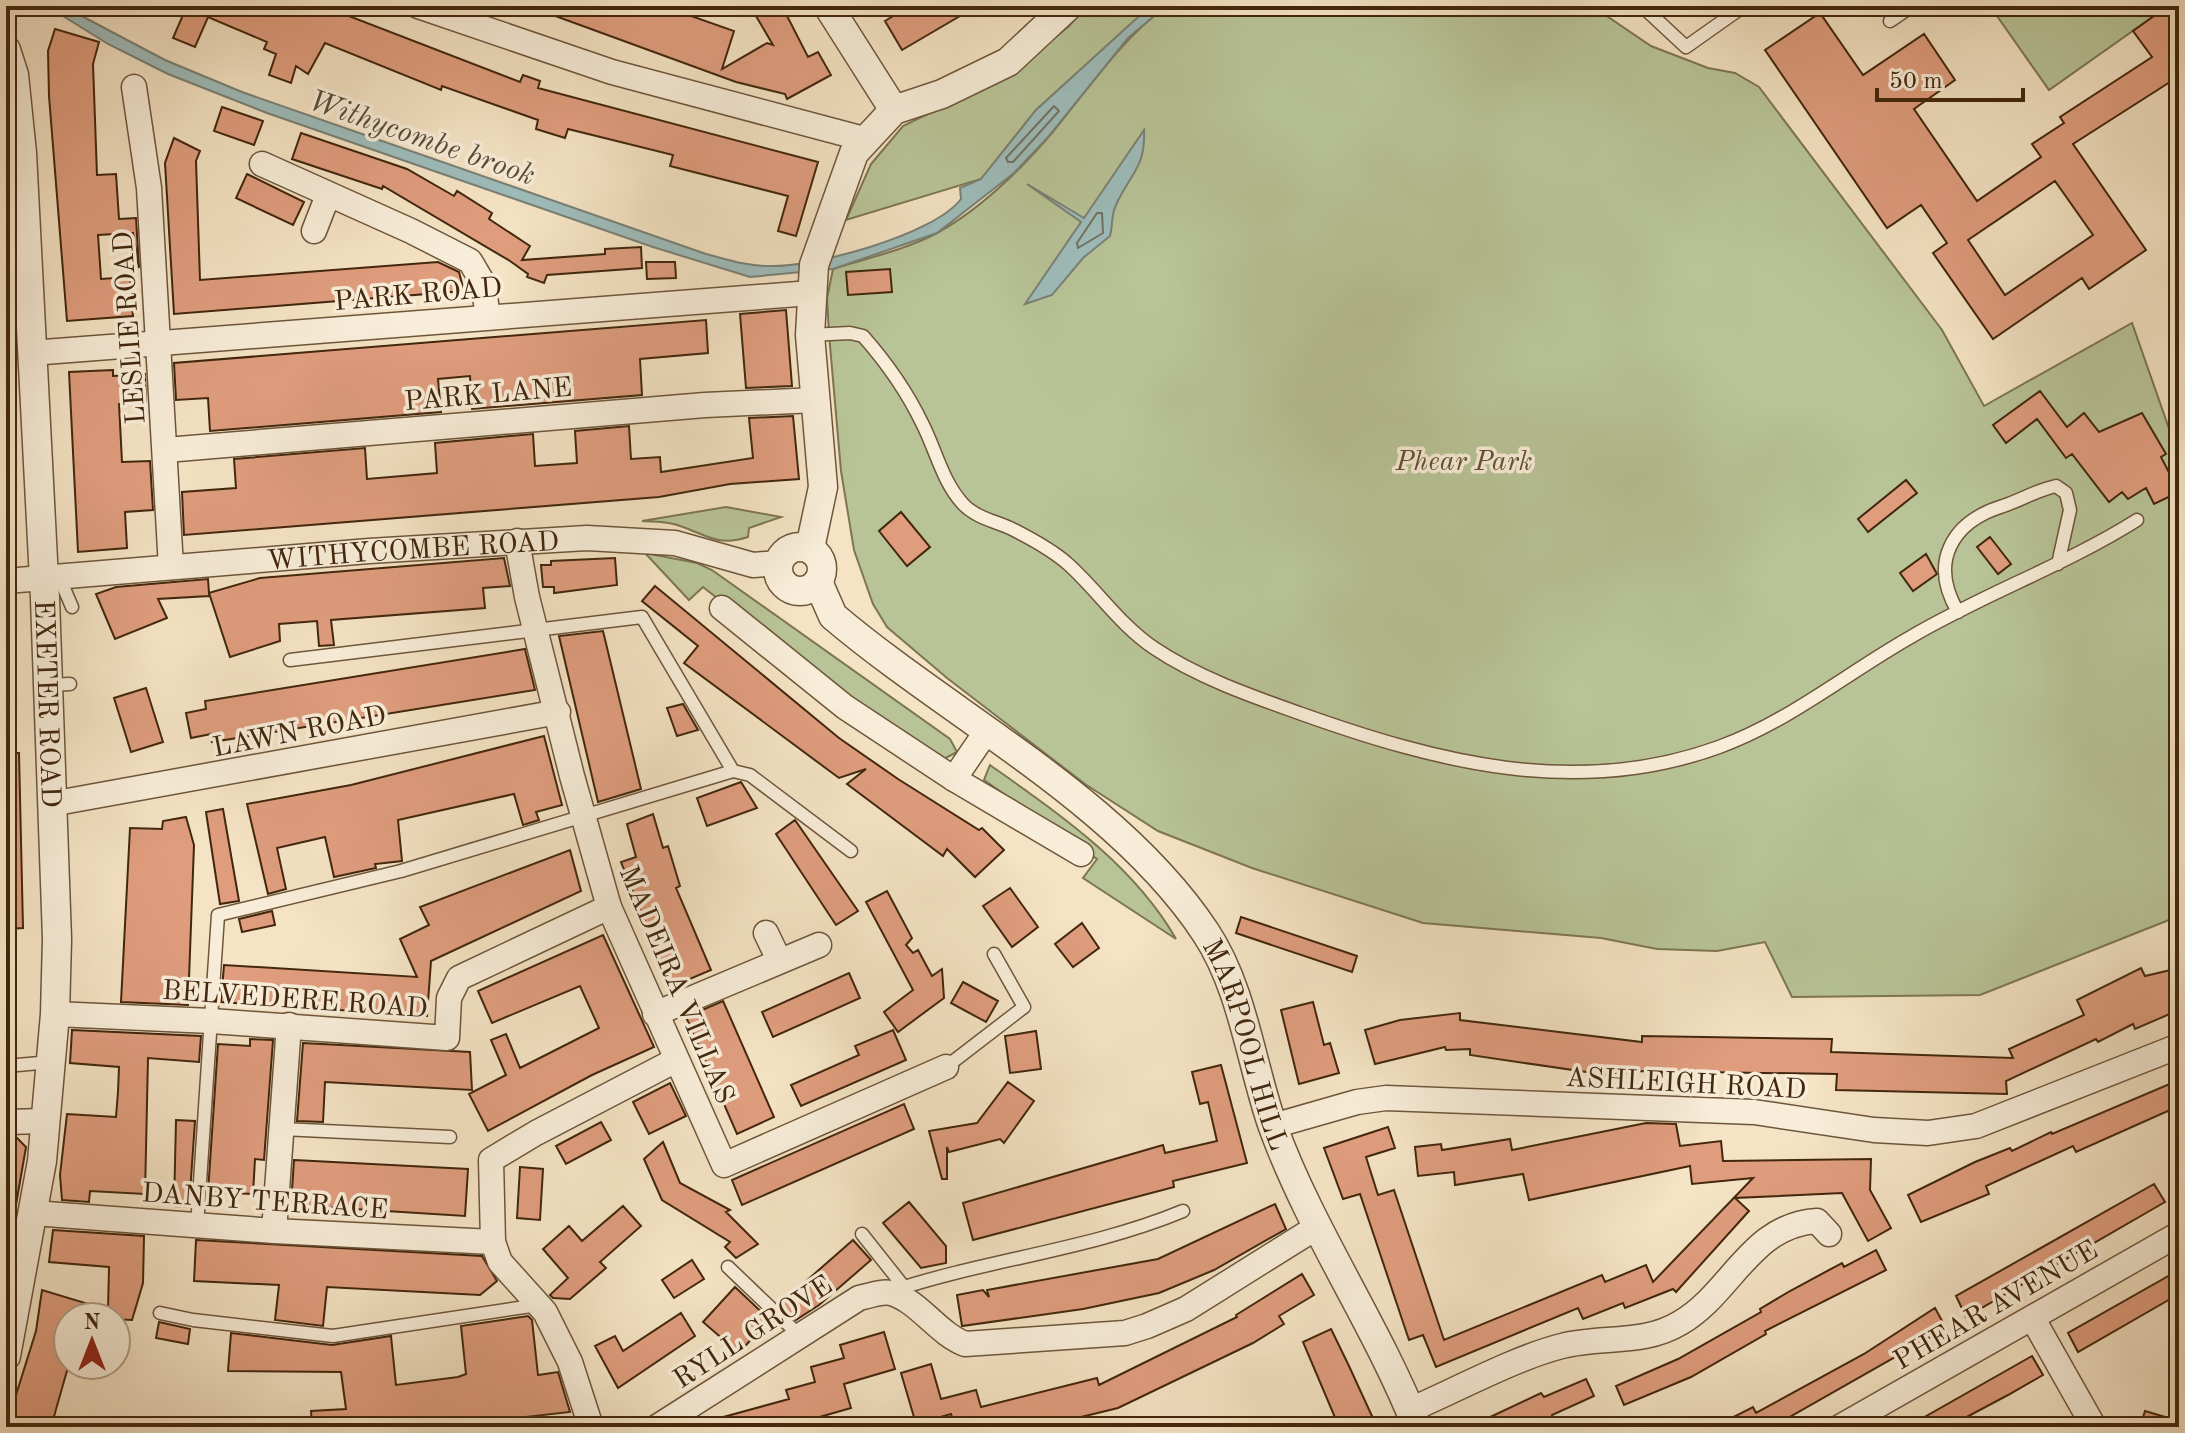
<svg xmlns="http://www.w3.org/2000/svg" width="2185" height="1433" font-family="'Old Standard TT',serif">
  <rect width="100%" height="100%" fill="#f4e3c4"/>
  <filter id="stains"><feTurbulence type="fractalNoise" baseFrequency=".0025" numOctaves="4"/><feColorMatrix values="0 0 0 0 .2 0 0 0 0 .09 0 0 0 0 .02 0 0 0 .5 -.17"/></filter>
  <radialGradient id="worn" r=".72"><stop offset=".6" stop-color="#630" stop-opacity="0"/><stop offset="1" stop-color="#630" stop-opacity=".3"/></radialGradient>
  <!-- green -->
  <path fill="#b8c497" stroke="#7d7652" stroke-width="2" d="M1087 6H1152L1036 110 981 179 846 220 871 164 903 126 1004 77 1068 27Z
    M1166 6H1592L1651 46 1708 68 1735 73 1759 87 1942 330 1984 406 2132 323 2179 457V916L1980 995 1792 997 1765 942 1717 951 1657 949 1601 938 1423 923 1252 868 1158 831 1085 784 947 678 887 627 873 604 854 550 841 471 829 334 827 298 833 269C867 258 905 250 937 233 979 210 1021 169 1052 133 1089 88 1119 42 1166 6Z
    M1990 6H2168L2049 90Z
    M726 507 781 517 749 528 748 537C718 547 707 535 680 526 668 521 655 522 642 521Z
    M645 553 697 563 712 570 950 739 957 752 940 761 857 707 703 587 689 600Z
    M990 765C1059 814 1133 864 1176 939L1083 878 1097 859 984 780Z"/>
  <!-- water -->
  <path fill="#9ebdbc" stroke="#798176" stroke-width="2" d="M47 6H63L165 60 242 92 706 254C726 259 746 266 767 266 812 268 934 235 961 199L960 188 981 179 1036 110 1137 18 1152 6H1166L1128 38 1049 136 1014 173 937 233 833 269 750 277 653 247 267 113 168 74 108 44Z
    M1144 130C1146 168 1129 175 1116 205 1111 215 1113 225 1110 236L1083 258 1052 295 1025 304 1081 222 1027 184 1084 218Z"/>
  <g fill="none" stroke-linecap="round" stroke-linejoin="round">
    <!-- shore -->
    <path stroke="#707264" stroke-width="2" d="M1054 106 1059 111 1013 162H1008L1006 158Z
      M1102 213 1103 233 1078 248 1077 243 1097 213Z"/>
  </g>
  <!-- building -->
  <path fill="#df9d7e" stroke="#42270d" stroke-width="2" fill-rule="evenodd" d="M181 6H323L520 82 523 75 540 81 538 88 818 162 796 236 778 231 788 196 670 166 673 155 568 129 565 138 536 129 538 120 442 86 441 90 325 43 308 74 296 66 291 83 269 75 276 54 264 49 267 42 208 17 195 47 173 38 186 8Z
    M528 6H663L734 31 722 69 767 43 773 45 756 16 772 6H782L808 57 818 52 831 75 787 99 785 94 736 82Z
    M910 6H977L902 50 885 21Z
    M2168 6H2179V94L2170 82 2073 144 2146 250 2089 289 2082 278 1993 339 1933 253 1947 243 1921 205 1887 228 1765 50 1820 13 1863 75 1924 34 1955 80 1914 109 1977 201 2041 157 2032 144 2064 123 2060 117 2152 57 2133 31ZM2055 181 2093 235 2005 295 1968 240Z
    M55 29 99 42 93 64 97 175 116 174 119 219 136 218 139 268 133 233 98 235 101 279 130 277 133 316 67 321 49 96 48 51Z
    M222 107 263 121 254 145 214 131Z
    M301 133 407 169 454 196 457 191 492 213 489 219 530 246 522 260 605 254V249L641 247 642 268 547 275 544 283 527 277 528 274 510 261 383 186 382 189 292 159Z
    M174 138 200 151 196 161 200 280 438 262 459 272 464 291 174 314 165 163Z
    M247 174 304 202 293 225 236 198Z
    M646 262H675L676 278 647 279Z
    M890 269 892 292 848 295 846 272Z
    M786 310 792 386 746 388 740 314Z
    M706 320 708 353 640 359 642 395 472 409 470 376 438 379 441 412 210 431 208 398 176 400 174 363Z
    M113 370V376L145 374 146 402 119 404 122 462 150 461 153 510 125 512 127 548 78 552 69 372Z
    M2040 391 2067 427 2084 413 2099 432 2142 413 2166 454 2161 457 2179 492 2154 504 2146 488 2128 499 2122 492 2109 502 2072 454 2066 458 2037 419 2006 443 1993 425Z
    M793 416 799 479 730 484 659 497 184 535 182 492 236 488 234 459 365 448 367 479 437 473 435 443 533 434 535 466 577 463 575 431 629 426 631 459 660 457 661 472 753 458 749 418Z
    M1906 480 1917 493 1868 532 1858 519Z
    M901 512 930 547 907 566 879 531Z
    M1990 537 2011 564 1998 574 1977 547Z
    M1926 554 1937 574 1913 591 1900 573Z
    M504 558 510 586 483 588 485 608 331 620 334 645 319 646 317 621 279 624 280 641 230 657 209 593V596L158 599 167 618 115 639 96 594 116 587 208 579 209 593 260 578Z
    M615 558 617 585 554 593V587H543L541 565H551V561Z
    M655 586 839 738 898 779 979 830 982 828 1004 850 975 877 947 849 943 856 847 784 866 769 839 778 684 663 698 646 642 601Z
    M603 631 641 789 598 802 559 636Z
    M525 649 535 690 212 742 211 734 191 738 186 713 206 709 205 701Z
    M146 688 163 742 131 752 114 698Z
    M683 704 698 730 677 736 667 708Z
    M544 736 562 805 536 812 539 820 523 825 514 794 398 820 402 861 375 864 376 868 334 877 325 837 277 848 286 889 268 894 247 804 351 785Z
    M6 753H19L23 928 6 929Z
    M741 782 757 808 707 826 697 798Z
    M223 809 239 901 220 904 206 812Z
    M653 814 663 848 668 846 680 886 676 888 711 970 671 987 621 862 636 857 627 824Z
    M186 817 194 845 188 1005 121 1002 130 828 162 829 163 821Z
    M795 820 858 911 836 925 776 834Z
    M570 850 581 891 431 961 427 1016 221 1002 224 965 417 977 400 939 429 925 420 907Z
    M1010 888 1038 927 1012 947 983 906Z
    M887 891 912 938 906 945 913 953 918 950 932 976 942 969 944 998 898 1032 884 1012 913 990 866 902Z
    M272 911 275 925 242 932 239 919Z
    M1241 917 1357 956 1352 972 1236 933Z
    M1082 923 1099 948 1073 967 1055 944Z
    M603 935 654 1047 592 1075 488 1131 469 1094 506 1075 491 1040 506 1034 520 1068 599 1028 580 986 492 1023 478 991Z
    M2141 968 2145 976 2179 968V1010L2135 1029 2133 1024 2098 1042 2096 1039 2006 1081 2007 1094 1836 1090 1837 1074 1637 1071 1607 1075 1470 1055V1049L1446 1050 1445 1047 1375 1064 1365 1030 1400 1020 1460 1013V1020L1642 1042V1036L1832 1039 1831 1052 2013 1058 2009 1049 2084 1015 2077 1000Z
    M849 973 860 998 773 1037 762 1012Z
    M963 982 998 1001 986 1022 951 1003Z
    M723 1001 774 1117 737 1134 686 1017Z
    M1313 1002 1324 1045 1330 1043 1339 1073 1299 1084 1281 1010Z
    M72 1030 201 1036 199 1062 148 1058 145 1194 90 1191 89 1202 62 1200 60 1175 67 1114 116 1117 118 1092 119 1067 70 1063Z
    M893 1030 906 1060 801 1106 791 1085 859 1055 855 1046Z
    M1036 1031 1041 1069 1010 1073 1005 1036Z
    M250 1039 273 1040 264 1160 255 1159 253 1194 208 1192 218 1044 250 1046Z
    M303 1043 470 1052 472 1090 325 1082 323 1122 297 1121Z
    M1221 1065 1247 1163 1173 1181 1174 1187 973 1240 963 1203 1163 1145 1165 1153 1217 1141 1208 1102 1200 1104 1192 1072Z
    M2179 1080V1106L2076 1152 2073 1146 1986 1186 1989 1194 1921 1222 1908 1195 1975 1162 2010 1148 2012 1151 2051 1132 2052 1134Z
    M1008 1082 1034 1101 1004 1143 1000 1139 949 1152 947 1147V1179H942L929 1131 977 1123Z
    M670 1083 686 1116 649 1134 633 1102Z
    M904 1104 914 1129 742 1205 732 1180Z
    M176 1120 195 1121 189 1207 174 1206Z
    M601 1122 611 1140 566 1164 556 1146Z
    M1646 1123 1676 1124 1680 1146 1721 1141 1723 1161 1871 1159 1870 1190 1891 1228 1868 1241 1842 1193 1735 1198 1749 1211 1676 1292 1673 1289 1625 1308 1623 1303 1583 1319 1578 1308 1436 1367 1423 1335 1409 1340 1360 1194 1343 1199 1324 1148 1388 1127 1395 1148 1366 1157 1378 1195 1394 1190 1444 1340 1602 1275 1605 1282 1646 1265 1653 1282 1753 1178 1692 1184 1690 1166 1529 1200 1523 1174 1455 1185 1454 1172 1418 1176 1415 1147 1441 1144 1442 1150 1510 1139 1512 1150Z
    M6 1138H17L26 1147 13 1222 6 1221Z
    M663 1142 680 1183 730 1210 726 1212 758 1244 736 1258 725 1247 730 1242 662 1200 644 1159Z
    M294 1160 468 1169 465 1216 291 1205Z
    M520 1167 543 1169 540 1220 517 1218Z
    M2154 1184 2165 1202 1966 1317 1956 1296Z
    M909 1202 946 1246V1263L921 1268 883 1223Z
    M1275 1204 1286 1229 1214 1270 1159 1293 1083 1309 962 1326 957 1295 983 1290 989 1297 987 1290 1158 1259Z
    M623 1206 641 1226 600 1262 606 1268 570 1299 553 1298 550 1295 568 1278 543 1249 569 1226 582 1241Z
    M53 1230 144 1236 143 1283 132 1320 68 1317V1367L51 1427H6L36 1331 42 1290 108 1310 109 1267 49 1262Z
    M196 1240 482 1256 497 1281 480 1295 327 1287 323 1326 275 1320 279 1285 194 1281Z
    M853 1240 871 1260 819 1305 796 1320 780 1304Z
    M1876 1250 1886 1270 1765 1331 1766 1334 1691 1377 1624 1405 1616 1386 1678 1359 1761 1312 1760 1309 1790 1291 1842 1263 1844 1267Z
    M692 1260 704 1279 674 1298 662 1280Z
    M2179 1270V1294L2078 1352 2068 1333Z
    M1302 1274 1314 1295 1279 1316 1284 1324 1253 1343 1118 1408 1040 1427H955L951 1414 916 1424 901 1373 931 1364 941 1399 976 1390 981 1407 1097 1378 1099 1385 1237 1317 1236 1315Z
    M735 1287 769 1319 739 1353 703 1322Z
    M1935 1308 1946 1328 1772 1427H1714L1753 1407 1756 1413 1864 1354Z
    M681 1313 695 1336 618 1388 595 1346 615 1336 623 1351Z
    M528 1316 532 1320 538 1375 558 1372 570 1412 439 1427H312L311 1411 346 1409 341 1372 228 1371 231 1333 332 1345 391 1336 396 1385 458 1377 466 1374 461 1326Z
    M159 1322 190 1329 188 1344 156 1338Z
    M1331 1329 1349 1366 1377 1427H1339L1303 1342Z
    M884 1332 895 1369 844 1384 851 1408 816 1418 818 1427H706L705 1422 789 1399 786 1390 815 1382 811 1367 844 1358 840 1345Z
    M2032 1356 2043 1375 2008 1395 1948 1427H1907Z
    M1586 1379 1594 1396 1552 1415 1554 1419 1537 1427H1469L1541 1393 1544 1397Z
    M2145 1411 2179 1421V1427H2140Z"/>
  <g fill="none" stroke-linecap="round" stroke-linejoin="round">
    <!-- service casing -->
    <g stroke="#6e563b" stroke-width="15">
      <path id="service" d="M1642 6 1686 47 1744 6
        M1890 21 1912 6
        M810 335 850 333 863 336C886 362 907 392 922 423 936 450 942 481 963 504 975 517 994 521 1010 528 1030 538 1051 549 1068 564 1098 591 1120 625 1154 648 1197 677 1251 696 1299 713 1436 762 1577 799 1719 747 1788 722 1846 674 1909 638 1983 594 2064 566 2137 520
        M60 579 72 607
        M1958 612C1929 563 1951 522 2003 506 2021 500 2037 490 2056 486L2066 493 2070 510 2058 564
        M290 660 642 617 733 771 750 775 851 851
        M48 685 70 684
        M6 1066 51 1062
        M946 1067 1024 1007 994 954
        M282 1129 450 1137
        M197 1226 218 915 401 871 733 771
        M862 1234 904 1287
        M728 1267 799 1335
        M892 1291C988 1259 1089 1250 1183 1211
        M160 1313 193 1320 333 1336 538 1305"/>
    </g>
    <!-- minor casing -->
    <g stroke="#6e563b" stroke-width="27">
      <g id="minor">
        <path d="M418 6 612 72 864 139"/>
        <path d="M134 87 149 188 171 567"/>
        <path d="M262 164 411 231 470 261 483 283 488 317"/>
        <path d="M314 231 328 195"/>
        <path d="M6 300 29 298"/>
        <path d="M31 353 811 293"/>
        <path d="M166 450 705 405 816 400"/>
        <path d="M517 541 527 597 572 776 609 907 724 1165 946 1067"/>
        <path id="s1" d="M6 581 369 551 587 538 675 543 753 565 779 563"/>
        <path d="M722 608 845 707 954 779 1081 854"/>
        <path d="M954 779 986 732"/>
        <path d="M51 804 558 712"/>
        <path d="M766 933 779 960"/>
        <path d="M55 1014 211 1021 447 1038 449 998 459 978 609 907"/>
        <path d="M655 1014 819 945"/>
        <path d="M6 1122 46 1121"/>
        <path d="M1273 1126 1357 1102 1386 1098 1754 1112 1874 1130 1928 1133 1976 1126 2179 1046"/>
        <path d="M33 1213 274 1231 493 1242"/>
        <path d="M274 1231 289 1025"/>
        <path d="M2033 1319 2094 1427"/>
        <path d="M1410 1410C1454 1391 1517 1357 1562 1346 1601 1336 1644 1345 1680 1323 1732 1293 1750 1225 1817 1221L1829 1234"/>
        <path d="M591 1427 570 1362 545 1312 500 1262 493 1242 491 1160 536 1133 676 1060"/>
        <path d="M657 1427 859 1298C868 1296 882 1291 891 1293 919 1301 937 1333 965 1344L1125 1333 1147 1326 1186 1309 1317 1227"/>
        <path d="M1840 1427 2179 1234"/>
      </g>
    </g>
    <!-- tertiary casing -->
    <g stroke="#6e563b" stroke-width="31">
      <g id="tertiary">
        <path d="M828 6 894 110"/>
        <path id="s2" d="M6 50 14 75 22 153 45 599 57 939 55 1014 42 1161 6 1356"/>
        <circle cx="800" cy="569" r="22"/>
        <path d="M810 548 823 487 810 335 814 265 854 153 894 110 942 94 1008 62 1068 6"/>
        <path id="s3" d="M818 582 833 616C952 717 1119 801 1206 933 1243 989 1251 1064 1273 1127 1311 1231 1376 1324 1417 1427"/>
      </g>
    </g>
    <!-- service -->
    <use href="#service" stroke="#f8edd9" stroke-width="12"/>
    <!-- minor -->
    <use href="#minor" stroke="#f8edd9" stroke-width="24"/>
    <!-- tertiary -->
    <use href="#tertiary" stroke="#f8edd9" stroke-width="28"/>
  </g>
  <g text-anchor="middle" stroke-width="7" stroke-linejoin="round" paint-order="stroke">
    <!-- street labels -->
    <g font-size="28" fill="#42270d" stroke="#f8edd9">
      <text transform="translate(418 293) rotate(-5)" y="10">PARK ROAD</text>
      <text transform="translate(128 328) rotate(-94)" y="10">LESLIE ROAD</text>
      <text transform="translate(488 393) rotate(-5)" y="10">PARK LANE</text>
      <text dy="10" stroke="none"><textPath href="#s1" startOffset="408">WITHYCOMBE ROAD</textPath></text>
      <text dy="10" stroke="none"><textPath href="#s2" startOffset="656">EXETER ROAD</textPath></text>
      <text transform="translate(299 730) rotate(-11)" y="10">LAWN ROAD</text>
      <text transform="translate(678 984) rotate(67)" y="10">MADEIRA VILLAS</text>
      <text transform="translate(295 998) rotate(4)" y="10">BELVEDERE ROAD</text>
      <text dy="10" stroke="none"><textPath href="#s3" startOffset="648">MARPOOL HILL</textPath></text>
      <text transform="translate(1686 1082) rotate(3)" y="10">ASHLEIGH ROAD</text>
      <text transform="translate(265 1200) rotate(4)" y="10">DANBY TERRACE</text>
      <text transform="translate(1995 1304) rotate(-30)" y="10">PHEAR AVENUE</text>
      <text transform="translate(752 1331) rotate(-33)" y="10">RYLL GROVE</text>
    </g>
    <!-- park labels -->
    <g font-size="28" font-style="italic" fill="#604e30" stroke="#f8edd9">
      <text x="1464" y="470">Phear Park</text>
    </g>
    <!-- water labels -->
    <g font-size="30" font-style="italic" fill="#594c39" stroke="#f8edd9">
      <text transform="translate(422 137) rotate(19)" y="10">Withycombe brook</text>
    </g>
  </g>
  <!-- margin -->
  <rect width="2185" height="1433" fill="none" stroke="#f4e3c4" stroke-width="32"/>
  <rect x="8" y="8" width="2169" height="1417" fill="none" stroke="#42270d" stroke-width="4"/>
  <rect x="16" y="16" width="2153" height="1401" fill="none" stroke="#42270d" stroke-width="2"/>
  <!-- north arrow -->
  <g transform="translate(92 1341)"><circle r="38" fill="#f8edd9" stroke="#af9e87" stroke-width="2"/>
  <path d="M0-6L14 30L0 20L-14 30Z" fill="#8f2418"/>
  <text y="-12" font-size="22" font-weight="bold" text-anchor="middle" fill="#42270d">N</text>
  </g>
  <!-- scale -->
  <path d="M1877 88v12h146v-12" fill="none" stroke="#42270d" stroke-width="4"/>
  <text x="1889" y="88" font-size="24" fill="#42270d" stroke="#f8edd9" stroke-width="6" paint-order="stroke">50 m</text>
  <rect width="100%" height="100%" filter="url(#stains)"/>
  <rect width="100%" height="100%" fill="url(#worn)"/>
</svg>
